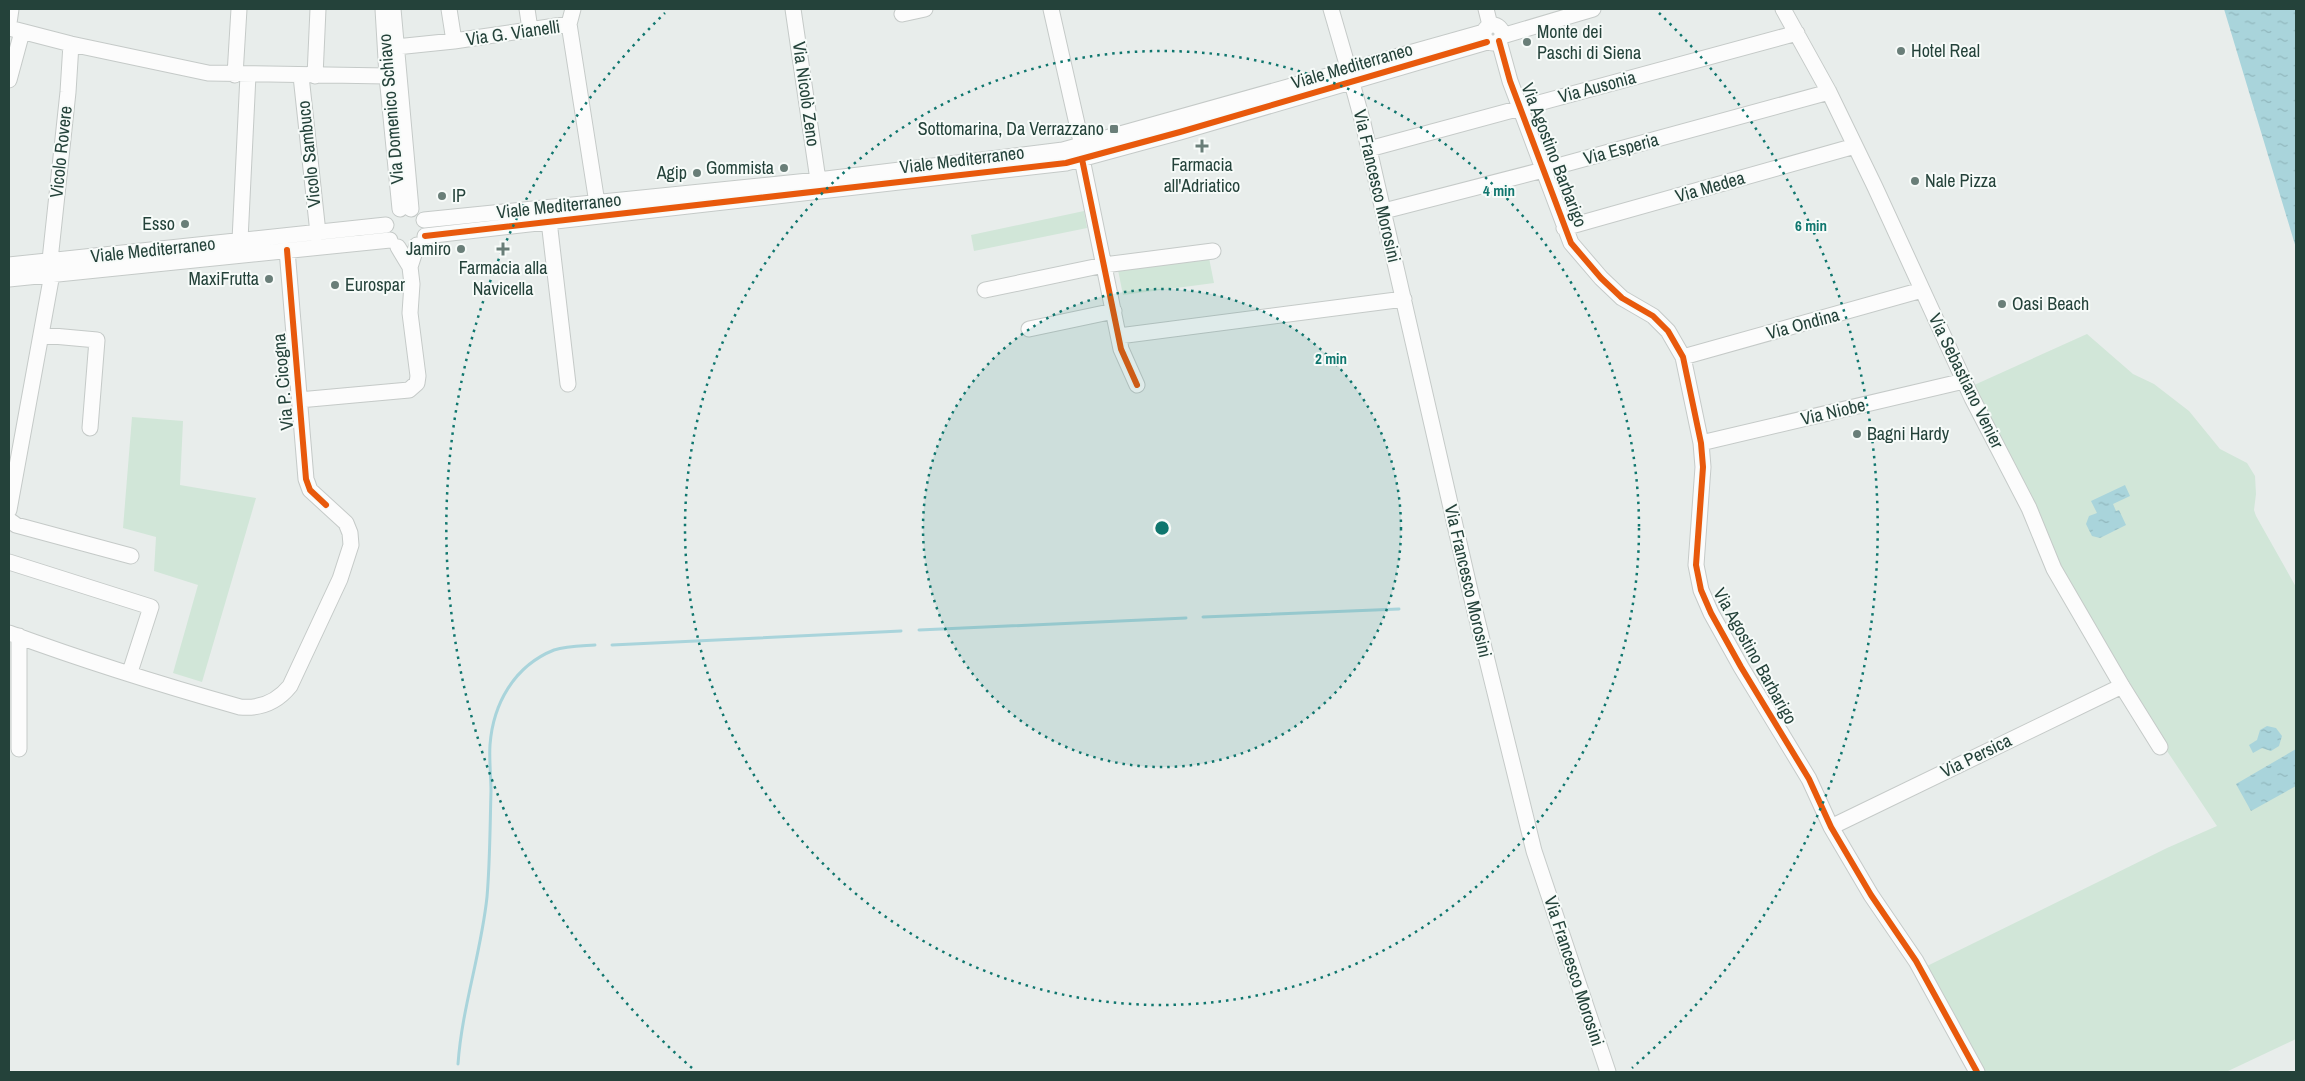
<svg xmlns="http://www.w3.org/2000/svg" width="2305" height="1081" font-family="'Archivo Narrow',sans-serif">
  <defs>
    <pattern id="water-ripples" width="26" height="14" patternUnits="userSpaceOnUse" patternTransform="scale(1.25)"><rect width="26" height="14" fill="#a9d4db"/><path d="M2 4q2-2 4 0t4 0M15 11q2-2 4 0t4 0" fill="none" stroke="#91b7bd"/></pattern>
  </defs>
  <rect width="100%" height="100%" fill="#e8edeb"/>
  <!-- park -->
  <path fill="#d1e6d8" d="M1084 211 1087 228 974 251 971 235Z
    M1209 258 1214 283 1123 295 1118 270Z
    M2087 334 2133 374 2154 384 2189 411 2220 449 2247 463 2255 476 2256 494 2254 510 2256 516 2296 587V1039L2226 1072H1984L1927 966 2167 848 2217 826 2141 712 2057 568 1972 386Z
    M132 417 183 421 180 485 256 498 202 682 173 673 198 585 154 571 156 537 123 528Z"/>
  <!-- water -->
  <path fill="url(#water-ripples)" d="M2224 9H2296V248Z
    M2125 485 2130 496 2113 504 2116 511 2119 510 2126 525 2100 538 2092 536 2086 524 2089 516 2097 513 2091 501Z
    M2267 726 2276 728 2282 736 2279 746 2271 751 2262 748 2253 753 2249 745 2257 740 2260 730Z
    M2296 749V786L2251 811 2236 784Z"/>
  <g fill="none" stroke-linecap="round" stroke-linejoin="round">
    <!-- stream -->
    <path stroke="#a9d4db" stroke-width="3" d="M1203 617 1399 609
      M919 630 1186 618
      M612 645 901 631
      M458 1064C462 1007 481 954 487 897 490 862 490 826 491 791 491 776 489 760 490 745 493 704 514 666 554 650 567 646 582 646 595 645"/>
    <!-- minor casing -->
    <g stroke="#c5cac8" stroke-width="17">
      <path id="minor" d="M383 9 387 76 400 209
        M393 9 411 209
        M449 9 454 41
        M527 9 530 29
        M793 9 818 180
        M1051 9 1082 146
        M1331 9 1349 71
        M1486 9 1490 25
        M1783 9 1829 92 1875 187 1972 398 2029 508 2054 569 2122 686 2160 747
        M902 14 925 9
        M9 23 11 9
        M569 24 573 9
        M1484 34a9 9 0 1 1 18 0a9 9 0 1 1-18 0Z
        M9 28 71 44 208 73 387 76
        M1502 36 1593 9
        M1499 41 1510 81 1571 243 1601 278 1622 298 1653 316 1668 331 1683 357 1701 443 1703 467 1696 565 1701 590 1711 613 1741 667 1809 779 1831 827 1871 895 1916 961 1977 1072
        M396 47 454 41 569 24 597 203
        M235 75 239 9
        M301 76 318 233
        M315 76 318 9
        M9 80 22 32
        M1352 83 1363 123 1471 595 1534 851 1608 1072
        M1369 149 1797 33
        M1082 159 1121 349 1137 385
        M1384 211 1543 170 1829 92
        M424 220 818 180 1063 150 1484 32
        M549 221 568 384
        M1564 228 1855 146
        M425 236 1066 163 1180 132 1487 42
        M240 240 248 75
        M50 260 68 92 71 44
        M9 265 386 225
        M410 267 417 245
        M9 279 390 240
        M985 290 1104 265 1213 251
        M1029 329 1114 311
        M42 335 97 340 90 428
        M1119 336 1404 299
        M1683 357 1922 290
        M299 400 409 390 417 383 418 376 410 313 412 284 410 267 398 247
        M1701 443 1964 381
        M9 510 52 274
        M9 520 16 525 131 556
        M9 562 151 607 130 672
        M9 633C85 661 162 685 240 707 261 709 277 702 290 686L340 579 351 545 350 533 346 523 310 490 306 479 287 250
        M19 636V749
        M1831 827 2122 686"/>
    </g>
    <!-- minor -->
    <use href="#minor" stroke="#fcfcfc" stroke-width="15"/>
    <!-- cycleway casing -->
    <g stroke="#f7fbf9" stroke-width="9">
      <path id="cycleway" d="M1499 41 1510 81 1571 243 1601 278 1622 298 1653 316 1668 331 1683 357 1701 443 1703 467 1696 565 1701 590 1711 613 1741 667 1809 779 1831 827 1871 895 1916 961 1977 1072
        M1082 159 1121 349 1137 385
        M425 236 1066 163 1180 132 1487 42
        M287 250 306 479 310 490 326 505"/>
    </g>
    <!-- cycleway -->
    <use href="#cycleway" stroke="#e8590c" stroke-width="6"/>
  </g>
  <!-- distance rings -->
  <circle cx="1162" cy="528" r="239" fill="#0f766e" fill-opacity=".12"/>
  <g fill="none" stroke="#0f766e" stroke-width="2.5" stroke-dasharray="2.5 5">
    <circle cx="1162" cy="528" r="239"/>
    <circle cx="1162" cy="528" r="477"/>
    <path d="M692 1068A716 716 0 0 1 665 13M1659 13A716 716 0 0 1 1632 1068"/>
  </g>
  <!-- markers -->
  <g fill="#697e78" stroke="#f7fbf9" stroke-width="2">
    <circle cx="1527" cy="42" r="5"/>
    <circle cx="1901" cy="51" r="5"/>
    <rect x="1109" y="124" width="10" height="10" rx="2.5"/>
    <path d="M1199.5 138.5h5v5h5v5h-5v5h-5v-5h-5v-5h5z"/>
    <circle cx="784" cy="168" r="5"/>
    <circle cx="697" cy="173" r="5"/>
    <circle cx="1915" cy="181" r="5"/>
    <circle cx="442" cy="196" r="5"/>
    <circle cx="185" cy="224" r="5"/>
    <circle cx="461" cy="249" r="5"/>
    <path d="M500.5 241.5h5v5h5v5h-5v5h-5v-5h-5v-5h5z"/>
    <circle cx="269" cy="279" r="5"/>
    <circle cx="335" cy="285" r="5"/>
    <circle cx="2002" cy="304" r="5"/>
    <circle cx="1857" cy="434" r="5"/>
  </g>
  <g text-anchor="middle" stroke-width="4" stroke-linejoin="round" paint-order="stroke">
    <!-- poi labels -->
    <g font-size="18" fill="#24423a" stroke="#f7fbf9" text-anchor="start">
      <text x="1537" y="38">Monte dei<tspan x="1537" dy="21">Paschi di Siena</tspan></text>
      <text x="1911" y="57">Hotel Real</text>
      <text x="1104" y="135" text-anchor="end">Sottomarina, Da Verrazzano</text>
      <text x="1202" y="171" text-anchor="middle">Farmacia<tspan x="1202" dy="21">all'Adriatico</tspan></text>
      <text x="774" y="174" text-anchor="end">Gommista</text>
      <text x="687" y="179" text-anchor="end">Agip</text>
      <text x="1925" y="187">Nale Pizza</text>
      <text x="452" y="202">IP</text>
      <text x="175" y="230" text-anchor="end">Esso</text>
      <text x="451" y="255" text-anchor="end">Jamiro</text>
      <text x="503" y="274" text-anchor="middle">Farmacia alla<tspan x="503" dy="21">Navicella</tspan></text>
      <text x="259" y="285" text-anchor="end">MaxiFrutta</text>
      <text x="345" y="291">Eurospar</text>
      <text x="2012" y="310">Oasi Beach</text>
      <text x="1867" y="440">Bagni Hardy</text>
    </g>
    <!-- street labels -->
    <g font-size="18" fill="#24423a" stroke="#f7fbf9">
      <text transform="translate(513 33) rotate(-8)" y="6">Via G. Vianelli</text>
      <text transform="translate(1352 66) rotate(-16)" y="6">Viale Mediterraneo</text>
      <text transform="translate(1597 87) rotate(-15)" y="6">Via Ausonia</text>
      <text transform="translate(806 94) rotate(82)" y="6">Via Nicolò Zeno</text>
      <text transform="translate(391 109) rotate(-95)" y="6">Via Domenico Schiavo</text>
      <text transform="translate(1621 149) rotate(-15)" y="6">Via Esperia</text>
      <text transform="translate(61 152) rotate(-84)" y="6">Vicolo Rovere</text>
      <text transform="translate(309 154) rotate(-96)" y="6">Vicolo Sambuco</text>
      <text transform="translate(1554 155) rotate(69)" y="6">Via Agostino Barbarigo</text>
      <text transform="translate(962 160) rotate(-7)" y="6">Viale Mediterraneo</text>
      <text transform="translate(1377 186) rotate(77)" y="6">Via Francesco Morosini</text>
      <text transform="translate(1710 187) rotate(-16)" y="6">Via Medea</text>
      <text transform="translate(559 206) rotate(-6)" y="6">Viale Mediterraneo</text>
      <text transform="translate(153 250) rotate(-6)" y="6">Viale Mediterraneo</text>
      <text transform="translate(1803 324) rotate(-15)" y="6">Via Ondina</text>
      <text transform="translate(1966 381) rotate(64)" y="6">Via Sebastiano Venier</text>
      <text transform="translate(283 382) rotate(-95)" y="6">Via P. Cicogna</text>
      <text transform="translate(1833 412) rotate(-13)" y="6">Via Niobe</text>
      <text transform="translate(1468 581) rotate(77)" y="6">Via Francesco Morosini</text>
      <text transform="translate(1755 656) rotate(61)" y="6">Via Agostino Barbarigo</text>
      <text transform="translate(1976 756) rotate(-26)" y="6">Via Persica</text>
      <text transform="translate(1574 971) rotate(72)" y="6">Via Francesco Morosini</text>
    </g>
  </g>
  <circle cx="1162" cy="528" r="8" fill="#0f766e" stroke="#f7fbf9" stroke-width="2.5"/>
  <g font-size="15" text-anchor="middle" font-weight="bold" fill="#0f766e" stroke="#f7fbf9" stroke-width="4" stroke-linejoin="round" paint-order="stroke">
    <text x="1499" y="196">4 min</text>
    <text x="1811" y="231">6 min</text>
    <text x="1331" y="364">2 min</text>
  </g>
  <!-- border -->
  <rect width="2305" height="1081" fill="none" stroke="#24423a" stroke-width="20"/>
</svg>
